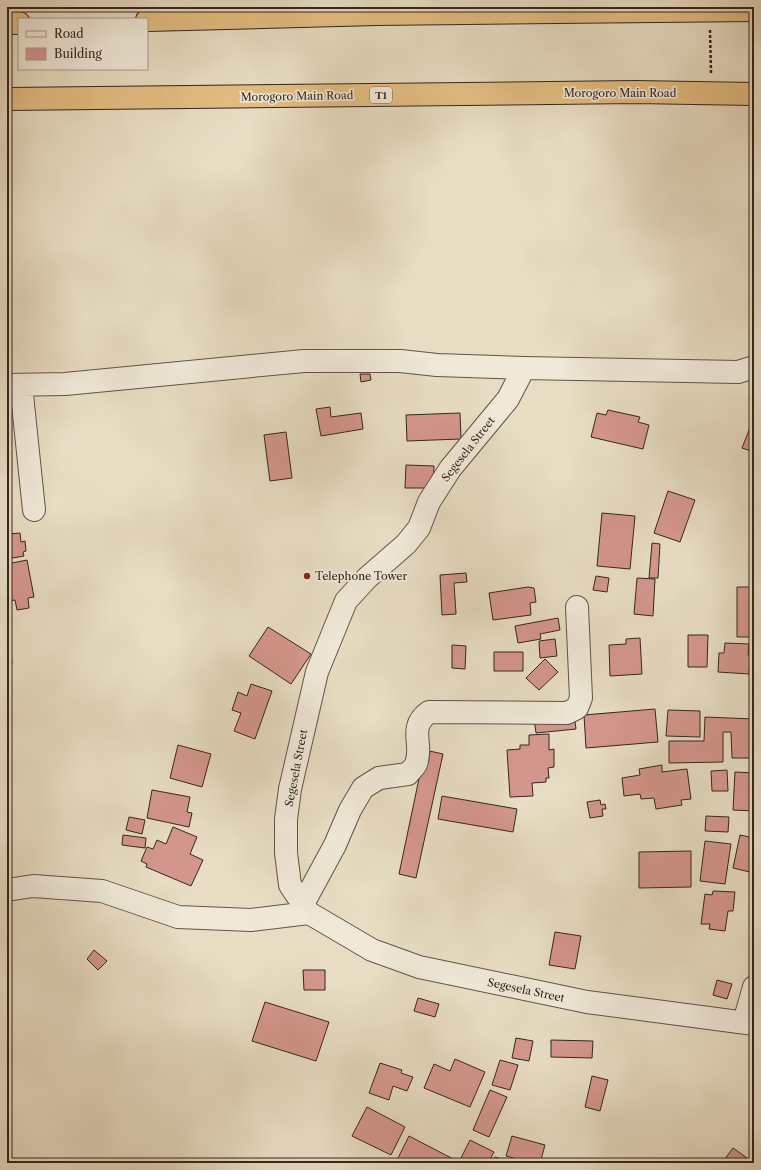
<svg xmlns="http://www.w3.org/2000/svg" width="761" height="1170" font-family="'Libre Caslon Text',serif">
  <rect width="100%" height="100%" fill="#e8ddc3"/>
  <filter id="stains"><feTurbulence type="fractalNoise" baseFrequency=".005" numOctaves="4"/><feColorMatrix values="0 0 0 0 .2 0 0 0 0 .09 0 0 0 0 .02 0 0 0 .5 -.17"/></filter>
  <radialGradient id="worn" r=".72"><stop offset=".6" stop-color="#630" stop-opacity="0"/><stop offset="1" stop-color="#630" stop-opacity=".3"/></radialGradient>
  <!-- building -->
  <path fill="#d5978d" stroke="#35251e" d="M360 374H370L371 380 361 382Z
    M330 407 331 417 361 413 363 429 321 436 316 409Z
    M608 410 640 417 638 422 649 425 643 449 591 437 597 413 606 415Z
    M460 413 461 439 407 441 406 415Z
    M751 425 754 426V452L742 448Z
    M286 432 292 478 270 481 264 435Z
    M406 465 434 466 433 488H405Z
    M7 487H8L10 512 7 513Z
    M668 491 695 500 680 542 654 533Z
    M602 513 635 516 630 569 597 566Z
    M20 533 21 542 25 541 26 551 23 552 24 556 7 559V534Z
    M652 543 660 544 658 578H649Z
    M27 560 34 597 28 598 29 608 17 610 15 600 8 601 7 564Z
    M750 567H754V637H737V587H751Z
    M466 573 467 582 454 583 456 614 442 615 440 575Z
    M596 576 609 578 607 592 593 590Z
    M637 578 655 579 653 616 634 614Z
    M528 587 534 588 536 602 530 603 531 615 493 620 489 593Z
    M558 618 560 630 540 634 541 639 518 643 515 626Z
    M268 627 311 654 291 684 249 656Z
    M688 635H708L707 667H688Z
    M640 638 642 674 610 676 609 645 626 644V639Z
    M555 639 557 656 540 658 539 641Z
    M725 643 749 644 748 655H750L749 674 718 672 719 653H724Z
    M452 645 466 646 465 669 452 668Z
    M494 652H523V671H494Z
    M545 659 558 672 539 690 526 678Z
    M7 660 12 661 10 679 7 678Z
    M251 684 272 691 255 739 234 731 241 713 232 710 238 692 247 696Z
    M655 709 658 742 586 748 584 715Z
    M668 710 700 711V737L666 736Z
    M574 714 576 729 536 733 534 718Z
    M705 717 754 719V758H732L731 732H723V762L669 763V741H704Z
    M549 734V750L554 749V767L548 768 549 778H546V782L532 783 533 796 510 797 507 750 520 749V745H529V735Z
    M178 745 211 754 202 787 170 778Z
    M425 750 443 754 416 878 399 874Z
    M662 765V772L687 769 691 799 681 800 682 805 656 809 654 798 641 799 640 794 624 796 622 778 640 775 639 769Z
    M727 770 728 791H712L711 771Z
    M735 772 754 773V811L733 810Z
    M152 790 190 797 187 812 192 813 189 827 147 818Z
    M442 796 517 809 513 832 438 819Z
    M600 800 601 805 605 804 606 809H602L603 816 590 818 587 802Z
    M706 816 729 817 728 832 705 831Z
    M129 817 145 820 142 834 126 830Z
    M173 827 197 837 190 854 203 860 191 886 146 867 147 864 141 861 147 847 153 849 157 840 166 844Z
    M123 835 146 838 145 848 122 845Z
    M740 835 754 838V873L733 868Z
    M705 841 731 844 725 884 700 881Z
    M691 851V887L639 888V852Z
    M713 891 735 892 733 911H728L725 931 709 929 710 924H701L705 894 712 895Z
    M555 932 581 936 575 969 549 965Z
    M94 950 107 961 98 970 87 959Z
    M303 970H325V990H304Z
    M717 980 732 984 727 999 713 995Z
    M418 998 439 1004 435 1017 414 1011Z
    M265 1002 329 1022 316 1061 252 1041Z
    M516 1038 533 1041 529 1061 512 1058Z
    M551 1040 593 1041 592 1058 551 1057Z
    M455 1059 485 1072 470 1107 424 1088 434 1064 450 1071Z
    M500 1060 518 1065 510 1090 492 1085Z
    M380 1063 402 1070 401 1073 413 1077 407 1091 393 1086 389 1100 369 1093Z
    M592 1076 608 1080 600 1111 585 1107Z
    M490 1090 507 1097 489 1137 473 1130Z
    M367 1107 405 1127 391 1155 352 1136Z
    M409 1136 459 1162 470 1140 494 1152 488 1163H397L396 1162Z
    M512 1136 545 1145 540 1163H532L506 1156Z
    M733 1148 750 1160 754 1155V1163H722Z
    M495 1157 513 1163H493Z"/>
  <g fill="none" stroke-linecap="round" stroke-linejoin="round">
    <!-- minor casing -->
    <g stroke="#625347" stroke-width="24">
      <path id="minor" d="M524 368 508 399 450 469 429 502 419 528 406 544 367 578 346 601 317 672 290 789 286 819V853L290 885 309 913 372 950 419 967 587 1002 754 1024
        M7 385 65 384 304 361H400L437 365 524 368 738 372 754 367
        M21 385 34 510
        M7 890 33 886 102 891 178 917 251 920 309 913
        M303 904 335 845 350 810 363 788 379 778 408 774C410 771 414 768 416 764 424 744 407 728 429 712L567 713 577 708 581 698 577 607
        M744 1022 754 987"/>
    </g>
    <!-- trunk casing -->
    <g stroke="#35251e" stroke-width="24">
      <path id="trunk" d="M147 20 376 14 754 10
        M7 23H19
        M7 99 635 92 754 94"/>
    </g>
    <!-- path -->
    <path stroke="#35251e" stroke-width="2.5" stroke-dasharray="3 2" stroke-linecap="butt" d="M710 30 711 73"/>
    <!-- minor -->
    <use href="#minor" stroke="#f0e9d8" stroke-width="22"/>
    <!-- trunk -->
    <use href="#trunk" stroke="#e4be82" stroke-width="22"/>
  </g>
  <!-- markers -->
  <circle fill="#8f2418" stroke="#f0e9d8" stroke-width="1.5" cx="307" cy="576" r="4"/>
  <g text-anchor="middle" stroke-width="3.5" stroke-linejoin="round" paint-order="stroke">
    <!-- shield labels -->
    <rect fill="#f0e9d8" stroke="#6d6056" stroke-width="1" x="370" y="87" width="22" height="16" rx="3"/>
    <g font-size="10" font-weight="bold" fill="#35251e">
      <text x="381" y="99">T1</text>
    </g>
    <!-- street labels -->
    <g font-size="11" fill="#35251e" stroke="#f0e9d8">
      <text x="620" y="97">Morogoro Main Road</text>
      <text transform="translate(297 96) rotate(-1)" y="4">Morogoro Main Road</text>
      <text transform="translate(468 449) rotate(-52)" y="4">Segesela Street</text>
      <text transform="translate(296 768) rotate(-79)" y="4">Segesela Street</text>
      <text transform="translate(526 990) rotate(12)" y="4">Segesela Street</text>
    </g>
    <!-- poi labels -->
    <g font-size="11" fill="#35251e" stroke="#f0e9d8" text-anchor="start">
      <text x="315" y="580">Telephone Tower</text>
    </g>
  </g>
  <!-- margin -->
  <rect width="761" height="1170" fill="none" stroke="#e8ddc3" stroke-width="24"/>
  <rect x="8" y="8" width="745" height="1154" fill="none" stroke="#35251e" stroke-width="2"/>
  <rect x="12" y="12" width="737" height="1146" fill="none" stroke="#35251e"/>
  <!-- legend -->
  <rect x="18" y="18" width="130" height="52" fill="#f0e9d8" stroke="#a59b8e"/>
  <rect x="26" y="31" width="20" height="6" fill="#f0e9d8" stroke="#a59b8e"/>
  <text x="54" y="38" font-size="12" fill="#35251e">Road</text>
  <rect x="26" y="48" width="20" height="12" fill="#d5978d" stroke="#a59b8e"/>
  <text x="54" y="58" font-size="12" fill="#35251e">Building</text>
  <rect width="100%" height="100%" filter="url(#stains)"/>
  <rect width="100%" height="100%" fill="url(#worn)"/>
</svg>
